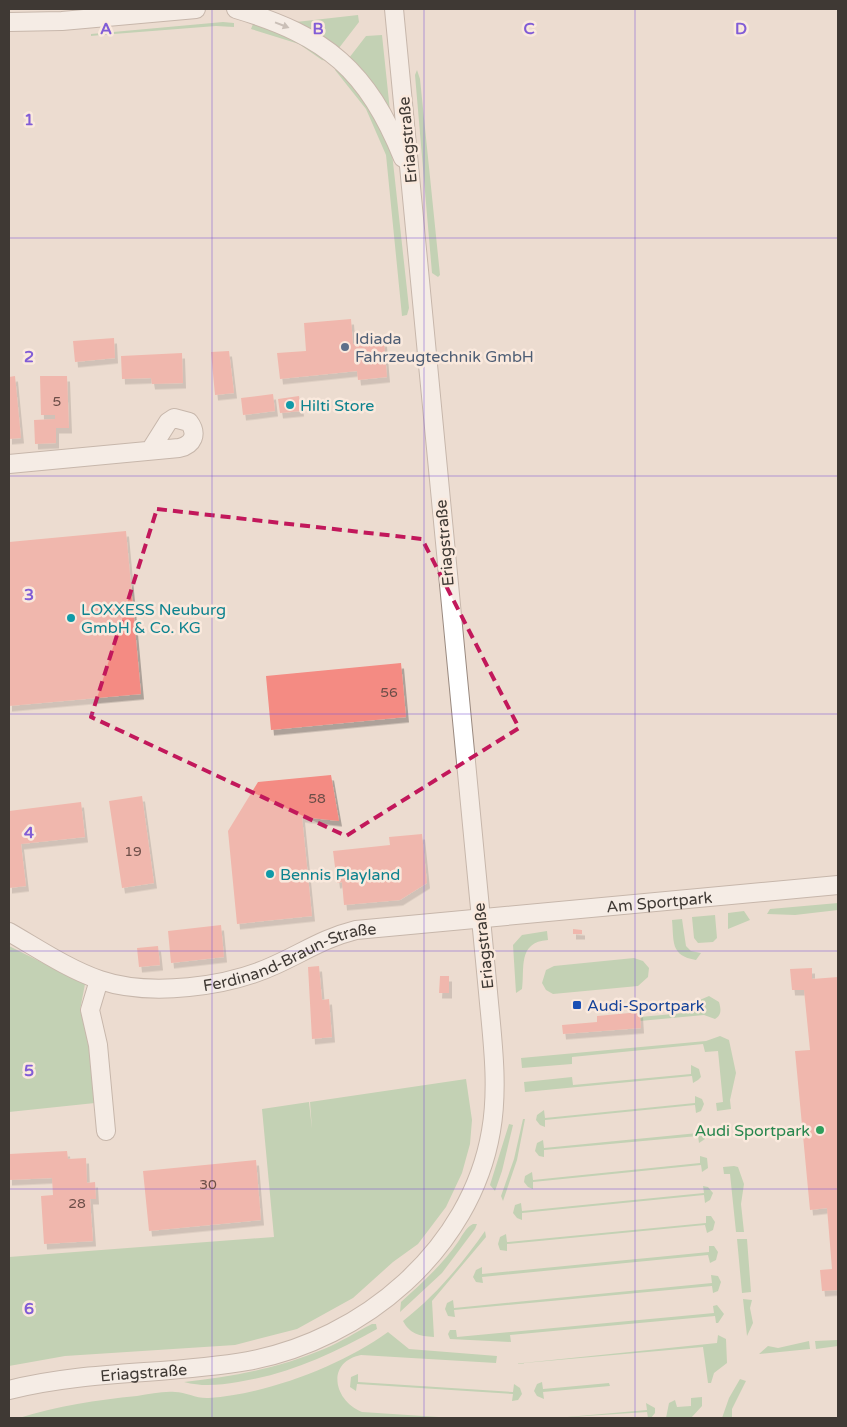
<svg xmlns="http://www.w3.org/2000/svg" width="847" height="1427" font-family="'Varela Round',sans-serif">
  <defs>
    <filter id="shadow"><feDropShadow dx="3" dy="5.5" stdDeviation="0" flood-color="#0004"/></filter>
  </defs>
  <rect width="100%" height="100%" fill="#ecdcd0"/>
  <!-- green -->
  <path fill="#91c392" d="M358 15 359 22 339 48 317 32 296 22Z
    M223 22 234 23V27L216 26 101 35 91 36V34Z
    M253 24 284 32 328 61 322 60 299 44 251 29Z
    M382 35 390 111H389L365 73 349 58 366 36Z
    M338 66 370 106 392 153 409 308 407 315 402 316 386 155 366 109 335 70Z
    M417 70 420 79 440 275 438 277 432 273 415 75Z
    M838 903V910L795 915 767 914 770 909Z
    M744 911 750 920 728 929V913Z
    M715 915 717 938 713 942 698 943 694 938 692 917Z
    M682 919 686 946 691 951 701 953 696 960C670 956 674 941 672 920Z
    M547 931 548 940C517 942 525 969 522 989L516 993 513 945 522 935Z
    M9 946 85 984 80 1010 85 1021 93 1071 95 1103 9 1112Z
    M634 958 643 961 649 968 648 977 638 986 553 994 546 990 542 983 546 970 554 966Z
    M709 996 719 1002C721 1009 722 1015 715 1019L704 1015 640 1021V1017L684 1013 695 1002Z
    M720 1036 729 1040 736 1073 730 1100 731 1109 717 1111 716 1103 723 1102 718 1051 705 1052 703 1044 572 1057V1064L522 1068 521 1058 706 1041Z
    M691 1065 699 1069 701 1077 698 1080 693 1083 692 1076 525 1092 524 1082 572 1077 573 1085 691 1074Z
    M466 1079 472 1120 470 1144 462 1173 446 1207 418 1244 393 1262 353 1298 297 1329 235 1345 65 1356 9 1366V1257L274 1237 262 1109 309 1102 312 1129 310 1102Z
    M695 1096 702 1099 704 1104 701 1111 696 1113 695 1105 545 1120V1127L540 1125 536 1120 537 1115 544 1110 545 1118 695 1103Z
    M523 1119H525L517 1160 503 1201 501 1196 514 1159Z
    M509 1124 513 1125 502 1171 495 1191 490 1185Z
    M697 1126 705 1129V1139L699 1143 698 1136 544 1150V1157L539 1156 535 1151 537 1143 543 1140 544 1148 698 1133Z
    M700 1156 707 1158 708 1168 702 1172 701 1165 533 1182V1189L528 1187 524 1182 525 1176 532 1172 533 1180 700 1163Z
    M734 1166 738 1167 744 1184 741 1204 744 1232H736L730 1174H724L723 1167Z
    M703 1186 708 1187 713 1193 710 1200 705 1203 704 1195 522 1213V1220L517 1218 513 1213 515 1205 521 1203 522 1211 704 1193Z
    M706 1216H711L715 1222 713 1230 707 1233 705 1225 507 1244V1251L500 1250 498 1244 500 1237 506 1234 507 1242 706 1223Z
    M473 1224H477L475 1229 442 1273 400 1312 401 1302C421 1284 443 1264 458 1242 462 1236 466 1227 473 1224Z
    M485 1231 486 1237 432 1301 434 1337C419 1336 410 1334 403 1321 436 1295 461 1265 485 1231Z
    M737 1239H747L751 1292 742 1293Z
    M709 1246H714L718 1252 716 1260 710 1263 708 1255 482 1277 483 1283 476 1282 473 1277 476 1270 482 1267V1274L709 1252Z
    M711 1275 718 1276 721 1282 718 1291 713 1293 712 1286 454 1310 455 1317 448 1316 445 1309 447 1303 453 1300 454 1308 712 1283Z
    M743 1299 752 1300 750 1308 753 1323 747 1336Z
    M717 1305 724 1314 718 1323H716L715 1316 510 1335 511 1342 450 1339 448 1334 450 1330H456L457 1337 714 1313 713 1306Z
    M372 1324H376L377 1329C332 1354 289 1374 238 1382 219 1385 203 1387 184 1382 232 1377 279 1368 324 1349 341 1342 356 1332 372 1324Z
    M388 1332 409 1349 497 1356 496 1363 361 1355C326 1362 333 1400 362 1412L454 1418H19C58 1406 96 1400 137 1396 150 1394 163 1391 175 1392 186 1392 197 1399 209 1398 267 1394 341 1366 388 1332Z
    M718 1335 726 1339 727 1363 714 1373 711 1383H708L703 1347 513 1364 717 1343Z
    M838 1340V1346L816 1349 815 1341Z
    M809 1341 810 1349 759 1354 768 1346 778 1348Z
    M358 1374V1382L513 1392 514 1384 520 1388 522 1394 518 1400 512 1401 513 1394 357 1384 356 1391 350 1387 351 1377Z
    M740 1379 746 1381 732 1409V1418H722L729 1398Z
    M542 1382 543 1389 609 1383 610 1386 543 1392 544 1399 537 1396 534 1391 537 1384Z
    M702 1397V1406L691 1418H666L669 1403 675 1400 677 1407 691 1406V1398Z
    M646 1403 655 1408V1413L651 1418H648L647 1412 556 1418 647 1410Z"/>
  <!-- building -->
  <path fill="#f48b83" filter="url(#shadow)" d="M351 319 353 344 384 341 387 377 358 380 357 371 280 379 277 353 306 351 304 323Z
    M114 338 115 358 75 362 73 341Z
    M229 351 234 393 215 395 211 352Z
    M182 353 183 383 152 384 151 378 122 379 121 356Z
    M15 376 21 438 9 439V377Z
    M40 376H67L69 428H56V443L35 444 34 420 55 419V415H41Z
    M273 394 275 411 243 415 241 398Z
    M299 396 301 411 280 413 278 399Z
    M126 531 141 694 9 706V542Z
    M401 663 406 717 271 730 266 676Z
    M331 775 339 821 302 817 312 916 237 924 228 831 258 782Z
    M142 796 154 883 122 888 109 801Z
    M81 802 85 837 21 844 26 886 9 888V811Z
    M422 834 427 883 400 900 344 905 342 882 337 883 333 851 390 845 389 837Z
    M221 925 224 957 171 963 168 931Z
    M573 929 582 930V934H573Z
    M158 946 160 965 139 967 137 948Z
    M319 966 322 1000 329 999 332 1037 312 1039 308 967Z
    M812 968V979L838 977V1290L822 1291 820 1270 832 1269 827 1208 810 1210 795 1051 810 1050 804 990H792L790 969Z
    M440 976H449V993H439Z
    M640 1012 641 1028 563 1034 562 1025 597 1022V1016Z
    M67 1151 68 1159 86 1158 87 1183 95 1182 96 1199H90L93 1241 44 1244 41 1196 53 1195 52 1178 9 1180V1154Z
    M256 1160 261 1220 149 1231 143 1171Z"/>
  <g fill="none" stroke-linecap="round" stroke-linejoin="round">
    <!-- minor casing -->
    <g stroke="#99897f" stroke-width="20">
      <g id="minor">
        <path d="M236 9C327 36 367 70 403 158"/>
        <path d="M9 22 62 21 196 9"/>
        <path d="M9 464 179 448C193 445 198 434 189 422L174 418 168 422 151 449"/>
        <path id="s1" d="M9 932C37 948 68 969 100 980 150 997 228 987 275 965 304 952 324 938 356 930L838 885"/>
        <path d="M99 980 90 1010 98 1045 106 1131"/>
        <path id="s2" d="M9 1390C87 1370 169 1375 248 1361 363 1340 471 1249 491 1131 499 1086 492 1037 488 992L394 9"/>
      </g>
    </g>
    <!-- minor -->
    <use href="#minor" stroke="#fff" stroke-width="18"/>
  </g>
  <!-- one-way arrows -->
  <defs><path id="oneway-solid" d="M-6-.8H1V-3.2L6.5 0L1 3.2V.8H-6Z" transform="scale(1.25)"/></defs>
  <use fill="#9f9c9a" href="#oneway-solid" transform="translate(282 25) rotate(21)"/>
  <!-- marked area -->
  <path d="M0 0H847V1427H0ZM157 509 422 539 519 728 346 836 91 717Z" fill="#ecdcd0" fill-opacity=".55" fill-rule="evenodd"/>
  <path fill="none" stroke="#c2185b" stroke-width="4" stroke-dasharray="10 6" stroke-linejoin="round" d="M157 509 422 539 519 728 346 836 91 717Z"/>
  <!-- grid -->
  <path fill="none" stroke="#815cd6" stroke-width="1" stroke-opacity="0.55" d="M212 9V1418M424 9V1418M635 9V1418M9 238H838M9 476H838M9 714H838M9 951H838M9 1189H838"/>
  <!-- markers -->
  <circle fill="#5c6f8a" stroke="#fae9dd" stroke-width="2" cx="345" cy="347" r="5"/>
  <g fill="#0f9aa8" stroke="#fae9dd" stroke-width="2">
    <circle cx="290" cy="405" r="5"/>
    <circle cx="71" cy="618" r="5"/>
    <circle cx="270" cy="874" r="5"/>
  </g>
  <rect fill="#1a4fb4" stroke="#fae9dd" stroke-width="2" x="572" y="1000" width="10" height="10" rx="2.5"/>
  <circle fill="#2e9e5b" stroke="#fae9dd" stroke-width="2" cx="820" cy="1130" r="5"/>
  <g text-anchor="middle" stroke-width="5" stroke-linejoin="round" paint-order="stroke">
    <!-- number labels -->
    <g font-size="14" fill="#6c4e48">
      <text x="57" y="406">5</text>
      <text x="389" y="697">56</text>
      <text x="317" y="803">58</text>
      <text x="133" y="856">19</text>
      <text x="208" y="1189">30</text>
      <text x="77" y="1208">28</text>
    </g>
    <!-- street labels -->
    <g font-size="16" fill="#3f3934" stroke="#fae9dd">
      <text transform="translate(407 140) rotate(-95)" y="6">Eriagstraße</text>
      <text transform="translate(444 543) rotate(-95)" y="6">Eriagstraße</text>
      <text dy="6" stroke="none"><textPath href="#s1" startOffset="675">Am Sportpark</textPath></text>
      <text transform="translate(483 946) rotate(-96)" y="6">Eriagstraße</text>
      <text dy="6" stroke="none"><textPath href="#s1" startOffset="299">Ferdinand-Braun-Straße</textPath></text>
      <text dy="6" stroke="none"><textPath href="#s2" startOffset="136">Eriagstraße</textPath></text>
    </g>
    <!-- service labels -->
    <g font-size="16" fill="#4e5e75" stroke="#fae9dd" text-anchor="start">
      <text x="355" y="344">Idiada<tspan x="355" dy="18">Fahrzeugtechnik GmbH</tspan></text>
    </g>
    <!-- culture labels -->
    <g font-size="16" fill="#0d838f" stroke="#fae9dd" text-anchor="start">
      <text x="300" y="411">Hilti Store</text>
      <text x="81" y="615">LOXXESS Neuburg<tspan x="81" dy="18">GmbH &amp; Co. KG</tspan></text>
      <text x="280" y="880">Bennis Playland</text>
    </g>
    <!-- transit labels -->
    <g font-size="16" fill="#164399" stroke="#fae9dd" text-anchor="start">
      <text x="587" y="1011">Audi-Sportpark</text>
    </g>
    <!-- leisure labels -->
    <g font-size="16" fill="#27864d" stroke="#fae9dd" text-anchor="end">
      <text x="810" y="1136">Audi Sportpark</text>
    </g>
  </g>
  <g font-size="16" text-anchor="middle" font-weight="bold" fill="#815cd6" stroke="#fae9dd" stroke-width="5" stroke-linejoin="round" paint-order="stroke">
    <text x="106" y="34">A</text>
    <text x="318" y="34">B</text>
    <text x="529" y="34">C</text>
    <text x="741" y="34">D</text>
    <text x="29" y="125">1</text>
    <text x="29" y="362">2</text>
    <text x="29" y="600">3</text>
    <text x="29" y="838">4</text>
    <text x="29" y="1076">5</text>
    <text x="29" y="1314">6</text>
  </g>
  <!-- border -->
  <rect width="847" height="1427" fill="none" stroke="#3f3934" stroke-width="20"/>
</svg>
